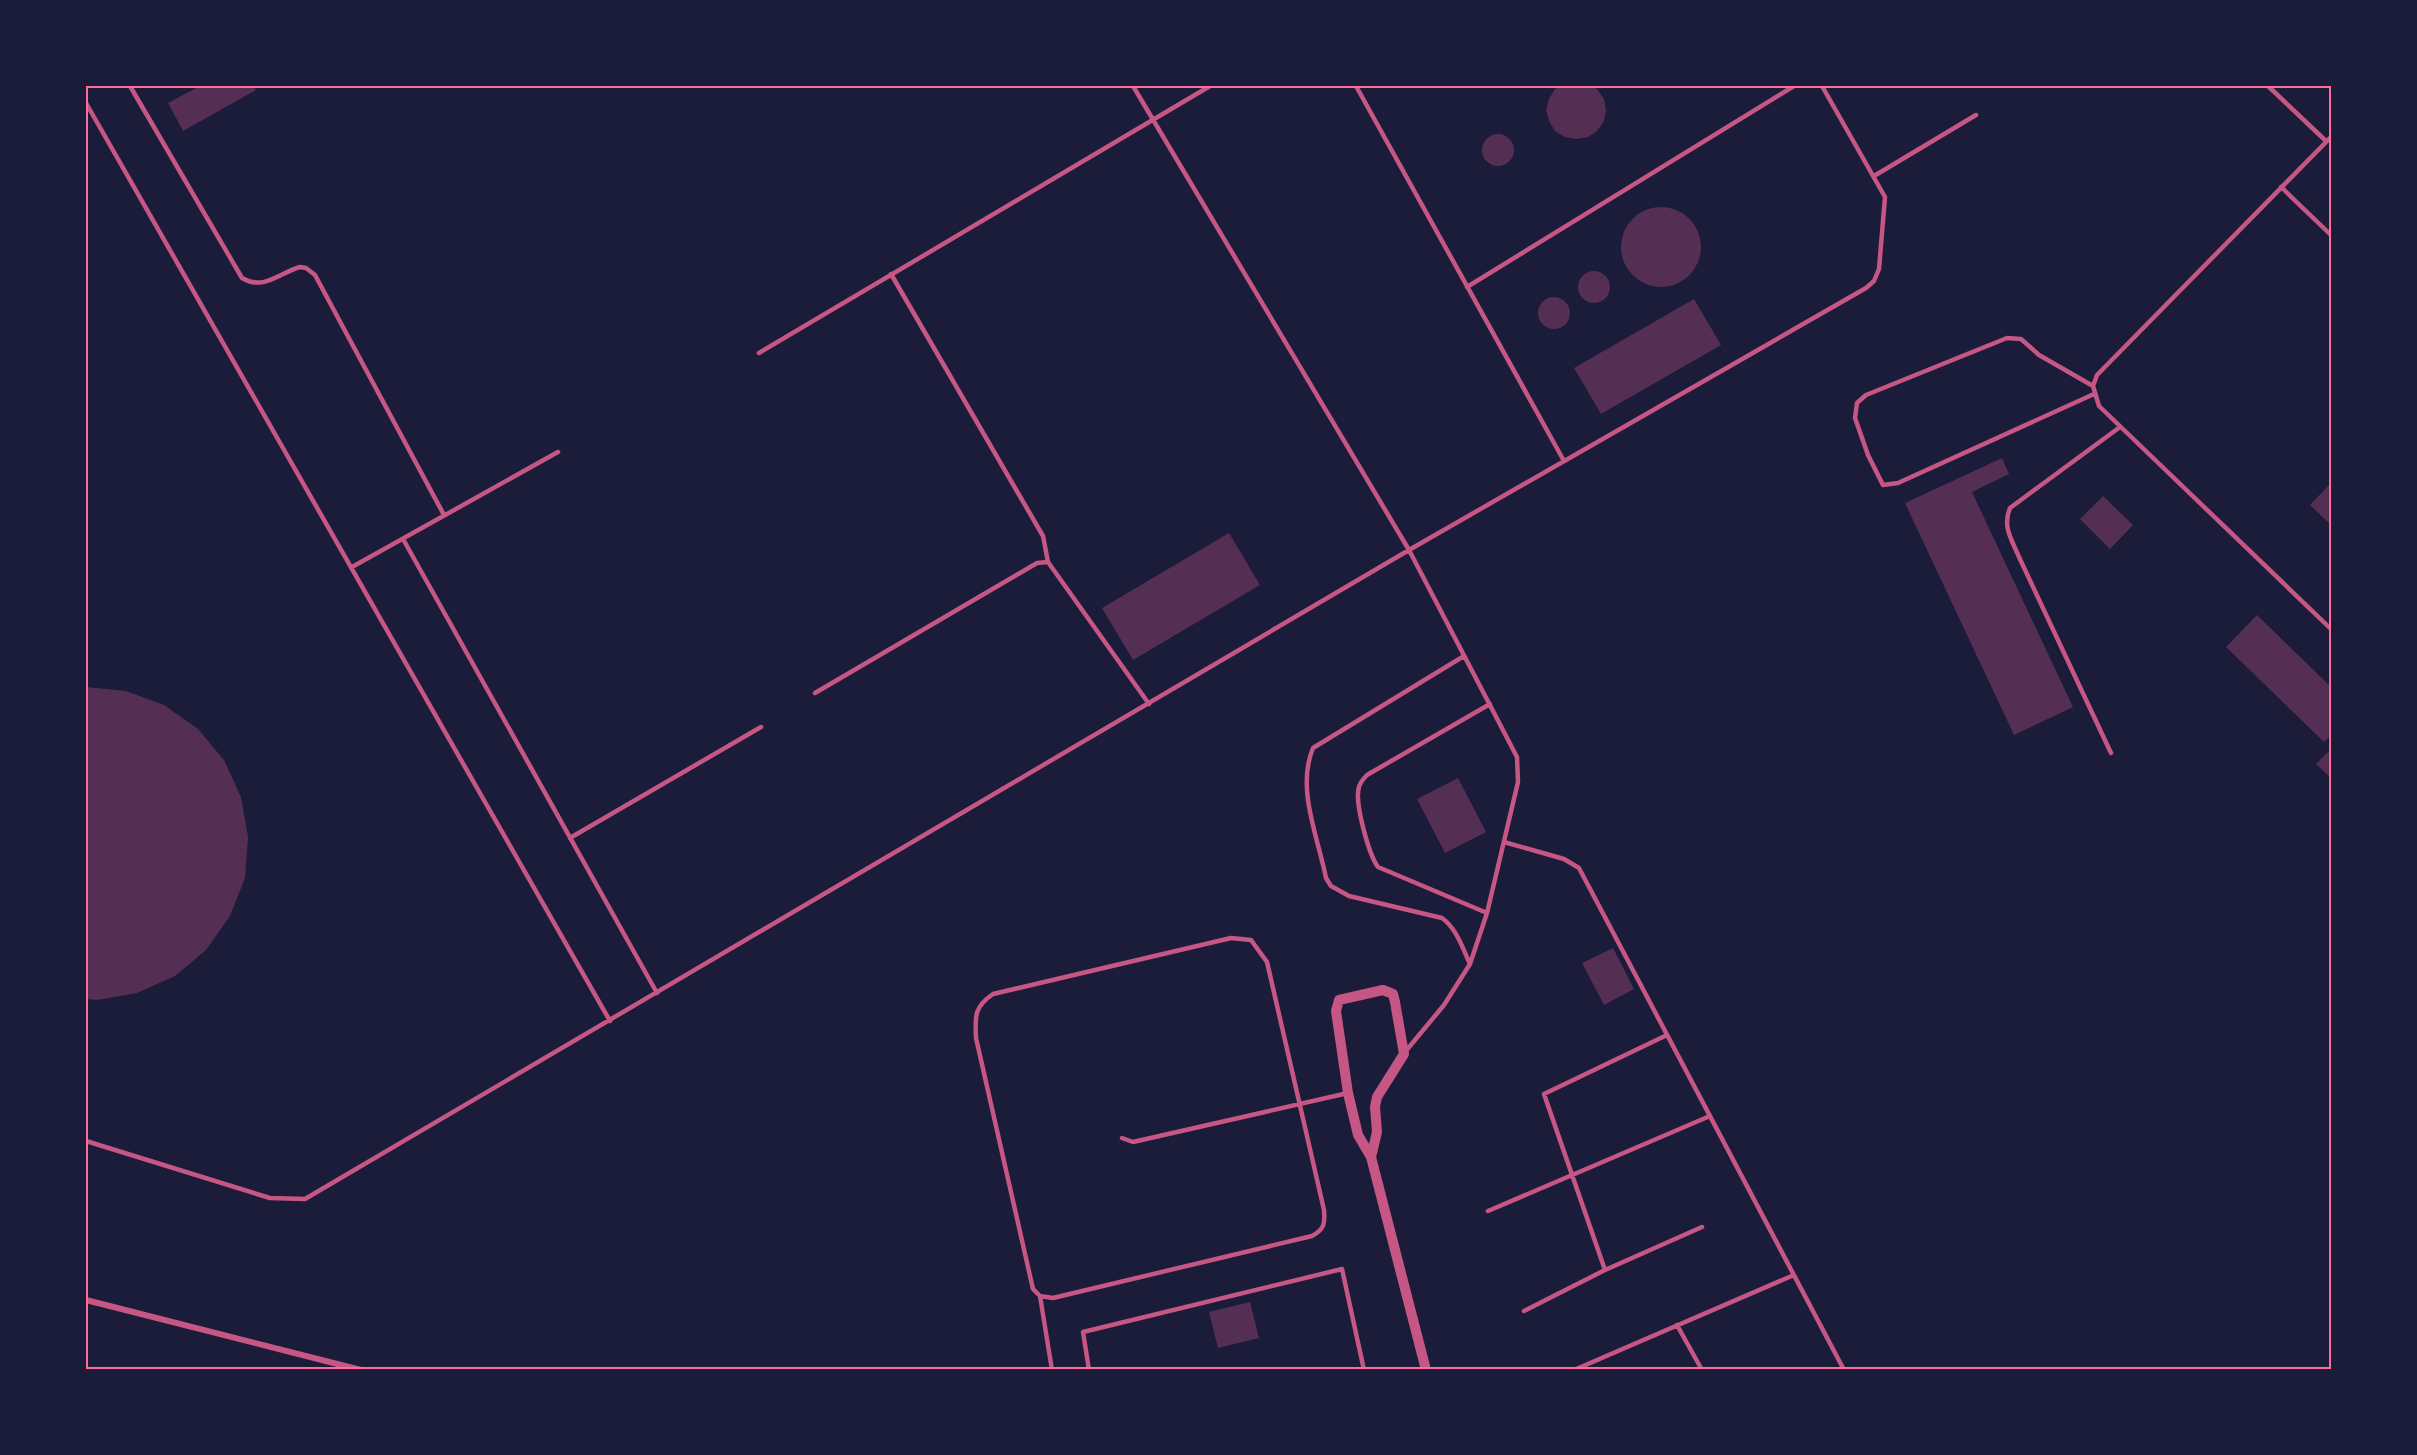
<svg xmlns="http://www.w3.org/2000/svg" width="2417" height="1455" font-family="Helvetica,sans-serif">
  <rect width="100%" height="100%" fill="#1b1b3a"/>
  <!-- building -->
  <path fill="#542f53" d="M200 86H253L256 90 183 131 168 103Z
    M1561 86H1592L1597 89 1604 99 1606 110 1604 121 1597 131 1588 137 1576 139 1565 137 1555 131 1549 121 1546 110 1549 99 1555 89Z
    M1482 150a16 16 0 1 1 32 0a16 16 0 1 1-32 0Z
    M1621 247a40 40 0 1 1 80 0a40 40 0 1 1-80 0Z
    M1578 287a16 16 0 1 1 32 0a16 16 0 1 1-32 0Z
    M1538 313a16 16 0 1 1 32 0a16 16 0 1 1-32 0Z
    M1694 299 1721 345 1601 414 1574 368Z
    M2002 458 2009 474 1972 492 2073 707 2014 735 1905 503Z
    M2332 482V526L2310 505Z
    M2103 496 2133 525 2110 549 2080 519Z
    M1229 533 1260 585 1133 660 1102 608Z
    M2257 615 2332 688V734L2324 742 2226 647Z
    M86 687 126 691 164 705 198 729 224 760 241 797 248 837 245 878 230 916 206 950 175 976 137 993 97 1000 86 999Z
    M2332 748V779L2316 764Z
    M1458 778 1486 832 1445 853 1417 799Z
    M1613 948 1634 989 1604 1005 1582 963Z
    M1250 1302 1259 1338 1218 1348 1209 1312Z"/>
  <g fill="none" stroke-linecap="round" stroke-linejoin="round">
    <!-- service -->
    <path stroke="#c65784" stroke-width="4.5" d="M130 86 242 278C264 291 279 273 300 267L306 268 315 275 444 515
      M1133 86 1409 550 1517 757 1518 782 1487 913 1470 964 1444 1005 1405 1052
      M1356 86 1564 461
      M2268 86 2326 141
      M86 103 610 1021
      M2332 136 2097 375 2093 386 2099 406 2332 630
      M1874 176 1976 115
      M2281 187 2332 236
      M891 274 1043 536 1048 562
      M1467 287 1794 86
      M759 353 1210 86
      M2093 386 2039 355 2021 339 2007 338 1866 395 1857 403 1855 418 1868 455 1883 485 1898 483 2094 394
      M403 539 657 993
      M352 567 558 452
      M1464 656 1313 748C1296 789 1318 837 1326 878L1331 886 1349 896 1442 918C1457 929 1462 947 1470 964
      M815 693 1037 563 1048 562 1149 704
      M2111 753 2019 557C2012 540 2002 527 2010 508L2120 427
      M570 838 761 727
      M1504 842 1564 859 1579 868 1843 1368
      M1487 913 1378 867C1369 855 1354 802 1359 787 1360 783 1364 778 1367 775L1490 704
      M1122 1138 1133 1142 1348 1093
      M86 1141 270 1198 305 1199 1409 550 1866 288 1874 281 1879 269 1885 197 1822 86
      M1488 1211 1710 1116
      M1605 1270 1544 1094 1667 1035
      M1040 1296 1053 1298 1312 1236C1325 1229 1325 1223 1324 1210L1267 962 1251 940 1231 938 993 994C974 1007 975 1016 976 1038L1033 1289 1040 1296 1052 1370
      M1524 1311 1605 1270 1702 1227
      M1677 1325 1702 1370
      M1089 1370 1083 1332 1342 1269 1364 1370
      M1574 1370 1794 1275"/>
    <!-- minor -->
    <path stroke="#c65784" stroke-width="6" d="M86 1300 361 1370"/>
    <!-- tertiary -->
    <path stroke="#c65784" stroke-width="10" d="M1371 1157 1377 1132 1375 1107 1377 1097 1404 1054 1395 1002 1393 994 1383 990 1339 1000 1336 1011 1348 1093 1358 1135 1371 1157 1426 1370"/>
  </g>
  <!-- border -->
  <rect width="2417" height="1455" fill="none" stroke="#1b1b3a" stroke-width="174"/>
  <rect x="87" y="87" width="2243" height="1281" fill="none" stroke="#ff6b9d" stroke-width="2"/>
</svg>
